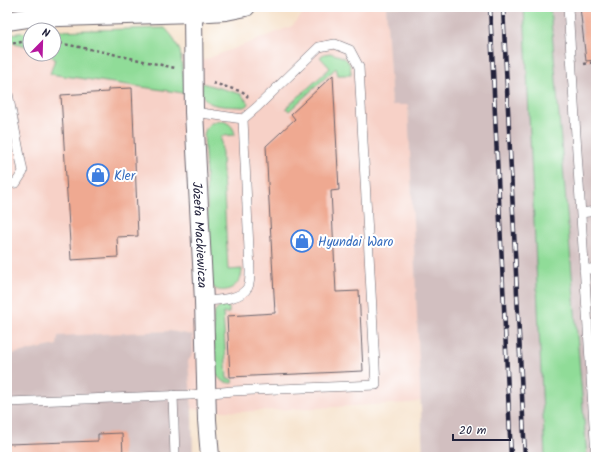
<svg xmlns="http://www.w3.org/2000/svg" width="603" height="464" font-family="Kalam,sans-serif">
  <rect width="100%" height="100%" fill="#fff"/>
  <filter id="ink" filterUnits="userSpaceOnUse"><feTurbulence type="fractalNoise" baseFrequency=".025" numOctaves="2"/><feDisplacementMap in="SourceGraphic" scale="8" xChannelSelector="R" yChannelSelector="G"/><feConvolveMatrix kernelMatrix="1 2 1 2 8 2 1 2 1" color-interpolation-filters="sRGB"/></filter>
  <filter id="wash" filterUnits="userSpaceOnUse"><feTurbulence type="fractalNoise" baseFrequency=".012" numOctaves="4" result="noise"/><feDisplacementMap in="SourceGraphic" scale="16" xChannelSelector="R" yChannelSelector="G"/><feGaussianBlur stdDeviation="0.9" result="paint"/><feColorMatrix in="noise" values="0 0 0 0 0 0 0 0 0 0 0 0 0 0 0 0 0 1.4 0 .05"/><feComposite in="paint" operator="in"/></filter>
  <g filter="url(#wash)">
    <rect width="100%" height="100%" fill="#f6e1c9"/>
    <!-- built -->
    <path fill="#f7d1c7" d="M309 7H386L392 105H408L421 401 410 403 240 412 192 409 188 361 193 335 170 331 58 337 57 345 7 355V40L30 37V54H54V38L204 60 292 26Z"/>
    <!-- industrial -->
    <path fill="#d2bfc0" d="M386 7H596V457H423L408 105H392Z
      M170 331 193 335V354L188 361 192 409 193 457H7V355L57 345 58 336Z"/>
    <!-- green -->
    <path fill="#90dc98" stroke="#597f6a" d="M524 7H550L587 457H545Z
      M165 28 172 36 180 51 186 94 177 92 50 74 55 59 48 54H54V31Z
      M30 32V47L7 41V34Z
      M330 53C344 57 351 58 351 75H338L336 68 289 111 286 108 330 68 320 57 324 54Z
      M202 83 241 94 249 104 247 106 243 107C233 106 211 108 205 99 201 95 202 88 202 83Z
      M223 121C231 124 234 128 235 135L221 136 228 270 242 269C242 274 241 278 238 282 232 291 218 294 211 285L204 135C207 122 212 122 223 121Z
      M224 306H227L229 308V313H223L227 379H232L233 383C223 383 217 379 215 370L213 319C214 311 217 308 224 306Z"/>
    <g id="blocks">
      <!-- building -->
      <path fill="#efa991" d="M580 7H596V60L586 61Z
        M333 75 339 190 331 191 336 292 359 291 363 371 230 377 227 316 275 313 266 146 295 119 291 114Z
        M132 88 138 236 117 237 118 257 71 260 61 95 108 92V89Z
        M122 433 123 457H8V444L98 441V434Z"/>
    </g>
  </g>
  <g filter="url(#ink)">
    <use href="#blocks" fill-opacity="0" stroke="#6c656d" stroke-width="1"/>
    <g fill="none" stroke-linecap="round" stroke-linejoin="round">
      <!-- service casing -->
      <g stroke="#6c656d" stroke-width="10">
        <path id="service" d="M568 7 596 457
          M7 88 23 172 16 183 7 184
          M194 112 243 119
          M581 213 596 211
          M584 270 596 268
          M173 395 175 457
          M7 402 190 395 233 391 376 385 359 67 350 50 335 44 319 47 257 107 243 119 250 271C250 276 250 283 248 287 241 300 217 300 204 301"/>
      </g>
      <!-- minor casing -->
      <g stroke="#6c656d" stroke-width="20">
        <g id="minor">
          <path id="s1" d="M193 13 194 112 204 301 207 420 210 457"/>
          <path d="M7 21 27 18 193 13 226 11 246 7"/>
        </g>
      </g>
      <!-- path -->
      <path stroke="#6c656d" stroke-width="2.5" stroke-dasharray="3 3" stroke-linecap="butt" d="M54 42 99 51 175 68
        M7 44 30 41
        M584 64 596 62
        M213 83 243 92 248 97"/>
      <!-- service -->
      <use href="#service" stroke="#fff" stroke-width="9"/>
      <!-- minor -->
      <use href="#minor" stroke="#fff" stroke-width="18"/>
      <!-- rail casing -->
      <g stroke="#22223b" stroke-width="4.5">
        <path id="rail" d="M490 7 511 457
          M503 7 525 457"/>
      </g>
      <!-- rail -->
      <use href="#rail" stroke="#fff" stroke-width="3" stroke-dasharray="9" stroke-linecap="butt"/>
    </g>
  </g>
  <!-- icons -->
  <defs>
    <g id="shop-ring" transform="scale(1.15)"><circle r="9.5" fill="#fff" stroke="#3f7fe0" stroke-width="1.5"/><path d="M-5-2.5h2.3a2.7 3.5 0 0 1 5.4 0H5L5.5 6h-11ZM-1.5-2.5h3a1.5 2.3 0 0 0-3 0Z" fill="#3f7fe0"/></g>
  </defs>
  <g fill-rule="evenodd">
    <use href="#shop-ring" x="98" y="175"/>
    <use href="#shop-ring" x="302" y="241"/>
  </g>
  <g text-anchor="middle" stroke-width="4" stroke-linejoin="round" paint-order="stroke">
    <!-- shop labels -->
    <g font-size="13" fill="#366cbe" stroke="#fff" text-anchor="start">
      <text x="114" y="180">Kler</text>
      <text x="318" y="246">Hyundai Waro</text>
    </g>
    <!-- street labels -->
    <g font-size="13" fill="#22223b" stroke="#fff">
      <text dy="5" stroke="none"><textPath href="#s1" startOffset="222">Józefa Mackiewicza</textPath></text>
    </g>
  </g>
  <!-- margin -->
  <rect width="603" height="464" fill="none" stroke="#fff" stroke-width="24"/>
  <!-- north arrow -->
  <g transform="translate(42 42) rotate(23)"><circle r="19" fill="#ffffff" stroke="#a7a7b1"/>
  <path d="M0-3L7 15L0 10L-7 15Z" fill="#b5179e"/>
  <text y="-6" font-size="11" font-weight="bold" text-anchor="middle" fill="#22223b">N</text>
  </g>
  <!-- scale -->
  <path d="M453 434v6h57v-6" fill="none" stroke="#22223b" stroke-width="2"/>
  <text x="459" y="434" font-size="12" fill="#22223b" stroke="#ffffff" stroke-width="3" paint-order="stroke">20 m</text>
</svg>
